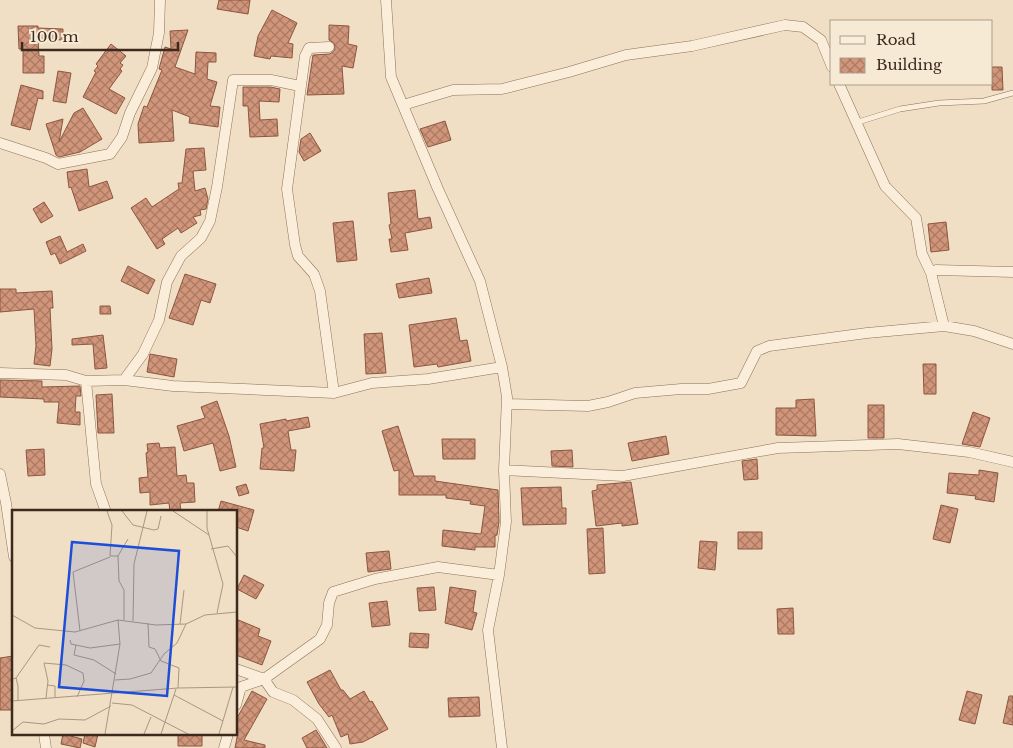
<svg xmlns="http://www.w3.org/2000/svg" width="1013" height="748" font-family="'Libre Baskerville',serif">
  <defs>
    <pattern id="building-cross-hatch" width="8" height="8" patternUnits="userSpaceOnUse" patternTransform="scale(1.25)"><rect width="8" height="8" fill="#d0957a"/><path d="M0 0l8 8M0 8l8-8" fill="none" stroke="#aa7a63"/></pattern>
  </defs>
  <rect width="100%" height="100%" fill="#f0dfc5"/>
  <!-- building -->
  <path fill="url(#building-cross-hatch)" stroke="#8d563f" d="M219 0H250L248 14 217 9Z
    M272 10 297 23 288 43 293 44 292 58 271 56 270 59 254 56 258 36Z
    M329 25 349 26 348 44 357 46 353 68 342 66 344 94 307 95 313 55 330 54 335 50 334 43 329 40Z
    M18 26H38V28L63 29V40L38 39 39 56H44V73H23V49H19Z
    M188 30 175 67 195 74 196 52 216 53V62H208L207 79 217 82 210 106 220 107 218 127 189 123 190 117 172 110 174 141 139 143 138 124 144 106 147 107 162 70 159 69 165 47 171 49 170 31Z
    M111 44 126 56 120 63 123 65 120 69 122 71 109 89 125 98 116 114 83 97 96 72 94 71 98 66 96 64Z
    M992 67H1002L1003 90H992Z
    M58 71 71 73 66 103 53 101Z
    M21 85 43 91V99L38 98 30 130 11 125Z
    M243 87H270L280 89 279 102 259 101 260 120 277 119 278 136 250 137 248 106H243Z
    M83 108 102 139 80 152 59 157 56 155 46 124 63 119 59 142 74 113Z
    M445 121 451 140 428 147 420 129Z
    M310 133 321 151 304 161 299 152 301 139Z
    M204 148 206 170 193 171 195 191 205 188 208 199 206 209 200 210 201 215 193 217 197 223 181 233 178 228 162 239 165 244 157 249 131 208 146 198 152 207 179 189 178 183H182L186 149Z
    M87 169 89 187 107 181 113 198 79 211 71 187 69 188 67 172Z
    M415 190 418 219 430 217 432 228 405 233 408 250 391 252 389 239H392L389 225 391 224 388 193Z
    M44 202 53 216 41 223 33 209Z
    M353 221 357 260 337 262 333 223Z
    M946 222 949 250 931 252 928 224Z
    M60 236 67 252 83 244 86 251 60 264 55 253 51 255 46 242Z
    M128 266 155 280 148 294 121 281Z
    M185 274 216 284 210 303 201 300 193 325 169 318Z
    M429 278 432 293 399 298 396 284Z
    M0 289H16V293L52 291 53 308H50L52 349 50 366 34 364 36 346 34 309 0 312Z
    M100 306H110L111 314H100Z
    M456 318 460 341 467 340 471 361 438 367 437 364 414 367 409 325Z
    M382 333 386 373 366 374 364 334Z
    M103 335 107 368 95 369 93 344 72 345V339Z
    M150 354 177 359 174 377 147 372Z
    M923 364H936V394H924Z
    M0 380 42 381V387L80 386 81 396H76L75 412H80V425L57 423 59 402H44V399L0 397Z
    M112 394 114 433H98L96 395Z
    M814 399 816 436 776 435V408H796V400Z
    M217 401 229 436 236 467 220 471 213 443 184 451 177 426 205 418 201 407Z
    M868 405H884V438H868Z
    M973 412 990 418 980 447 962 444Z
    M308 417 310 427 288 431 291 450H296L294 471 260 469 262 448H264L260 424 286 419V421Z
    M398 426 414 476H435V481L498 490 499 522 497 535 495 536V547H475V550L442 546 443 530 481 534 485 506 470 504 471 501 446 498V495H399V470L394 471 382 431Z
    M666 436 669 454 632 461 628 443Z
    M442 439H475V459H443Z
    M159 443 160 448 175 447 177 476 186 475 187 483H194L195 502 180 503 181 512H170L169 503 150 505V492L140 493 139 478 148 477 146 453 148 452 147 444Z
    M44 449 45 475 28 476 26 450Z
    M572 450 573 467 552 466 551 451Z
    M757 459 758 479 744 480 742 461Z
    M979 470 998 473 994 502 975 499 976 496 947 493 949 473 979 475Z
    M631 482 638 524 622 526V523L596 526 592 491 597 490V485Z
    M246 484 249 493 239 496 236 487Z
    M561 487 562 508H566V524L523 525 521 488Z
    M221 501 254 510 248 531 236 527V512H218Z
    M941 505 958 509 950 543 933 539Z
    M603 528 605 573 589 574 587 529Z
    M738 532H762V549H738Z
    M700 541 717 542 715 570 698 568Z
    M389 551 391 569 368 572 366 553Z
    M244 575 264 585 256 599 237 589Z
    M434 587 436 610 419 611 417 588Z
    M450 587 476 591 473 612 477 613 472 630 445 623Z
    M387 601 390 625 372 627 369 603Z
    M793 608 794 634H778L777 609Z
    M236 619 260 629 258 636 271 641 262 665 236 655Z
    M410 633 429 634 428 648 409 647Z
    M13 656 14 710H0V658Z
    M330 670 341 690H343L350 699 364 691 370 702 372 701 388 729 363 742 350 744 348 734 341 737 332 715 329 717 319 704 307 682Z
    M252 691 267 699 244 740 265 745V748H235L238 732 236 730V720Z
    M967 691 982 695 975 724 959 720Z
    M1009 696H1013V725L1003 723Z
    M479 697 480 716 449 717 448 698Z
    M316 730 321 738 327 748H307L302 738Z
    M63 734 82 739 80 748 61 744Z
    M85 734H98L95 747 83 743Z
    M178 734H202V746H178Z"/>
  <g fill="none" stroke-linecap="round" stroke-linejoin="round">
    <!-- lane casing -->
    <g stroke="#8c705a" stroke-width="6">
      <path id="lane" d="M855 123 900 109 939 103 984 101 1013 93"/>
    </g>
    <!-- street casing -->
    <g stroke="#8c705a" stroke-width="11">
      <path id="street" d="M386 0 391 77 438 189 480 281 502 367 507 397 504 470 506 522 499 575 488 630 502 748
        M329 47 309 48 305 56 287 189 295 245 298 256 314 274 320 291 334 393
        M839 84 885 186 916 218 922 254 931 273
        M403 105 453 90 502 89 569 72 626 55 692 46 785 25 803 27 821 40 832 67
        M0 143 46 158 58 164 110 154 122 137 130 113 152 68 159 33 160 0
        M944 326 931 273 936 270 1013 272
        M0 373 66 375 86 381 124 380 173 386 334 393 372 383 428 379 502 367
        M124 380 143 354 159 320 167 282 181 256 201 238 210 221 217 187 233 80H271L300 86
        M86 381 96 484 106 512
        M507 404 588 406 608 402 635 393 681 389H708L741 383 757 351 769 346 867 333 944 326 974 331 1013 344
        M504 470 623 476 778 448 898 444 969 452 1013 462
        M0 474 6 503 14 557
        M236 669 264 679 273 692 293 700 317 719 336 748
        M236 705 241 687 264 679 320 639 327 625 329 603 333 592 375 579 438 567 499 575
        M44 734 46 748
        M224 748 228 734"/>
    </g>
    <!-- lane -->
    <use href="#lane" stroke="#faedd9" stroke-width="5"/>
    <!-- street -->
    <use href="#street" stroke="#faedd9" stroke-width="10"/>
  </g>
  <!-- overview -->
  <g transform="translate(12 510)">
    <rect width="225" height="225" fill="#f0dfc5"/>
    <path fill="none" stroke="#a89783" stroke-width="1" d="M95 1 100 15 98 46H106M110 1 121 15 142 20 146 19 149 6M161 1 197 25M195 1V18L211 74 205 103M199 39 216 36 225 47M0 105 23 118 63 122 106 110 144 115 174 114 193 105 225 102M112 110V80L107 71 106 46 116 29M121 111 122 54 135 1M136 113 137 137 143 139 149 151 167 158 166 178M168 114 172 80M68 121 61 62 98 47M58 130 59 134 78 138 108 134M64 135 62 145 82 150 104 164M4 168 27 135 38 137M0 169 4 168 6 176V190M103 170 118 169 139 163 152 144 165 133 174 114M35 175 43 176V188M162 185 211 211M34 188 36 171 32 153 54 155 71 163 72 171 65 187M0 191 166 178 225 177M100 193 120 195 176 224M0 221 11 212 32 214 47 209 73 210 99 196M93 224 108 134 106 110M132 224 139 207M149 224 164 179M207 224 221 177"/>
    <path fill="#1d4ed8" fill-opacity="0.15" stroke="#1d4ed8" stroke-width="2.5" d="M60 32 167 41 155 186 47 177Z"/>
    <rect width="225" height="225" fill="none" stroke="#3c2a1f" stroke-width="2.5"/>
  </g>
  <!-- legend -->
  <rect x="830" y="20" width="162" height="65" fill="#f7ead5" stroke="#ac9d8c"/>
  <rect x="840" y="36" width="25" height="8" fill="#faedd9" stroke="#ac9d8c"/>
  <text x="876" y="45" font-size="15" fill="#3c2a1f">Road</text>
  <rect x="840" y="58" width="25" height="15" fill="url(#building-cross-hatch)" stroke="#ac9d8c"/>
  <text x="876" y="70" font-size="15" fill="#3c2a1f">Building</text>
  <!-- scale -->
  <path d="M22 42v8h156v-8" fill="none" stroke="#3c2a1f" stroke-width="2.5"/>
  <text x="30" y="42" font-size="15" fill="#3c2a1f" stroke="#f7ead5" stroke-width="4" paint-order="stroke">100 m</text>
</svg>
